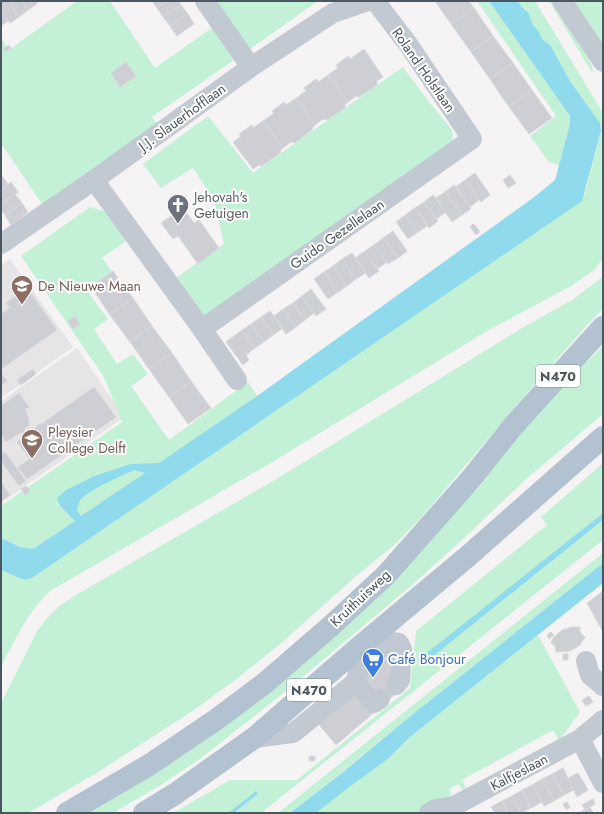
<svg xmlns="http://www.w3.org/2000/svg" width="604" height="814" font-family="Jost,sans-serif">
  <rect width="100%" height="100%" fill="#f5f3f3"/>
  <!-- education -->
  <path fill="#e6e4e5" d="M10 259 73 347 1 398V265Z
    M77 348 124 417 1 503V401Z"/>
  <!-- green -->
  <path fill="#c3f1d5" d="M77 1H110L155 68 216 25 238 57 152 117 159 126 44 207 1 143V38L9 50Z
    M216 1H318L250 49Z
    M477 1H489L570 116V124L559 165 549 162 530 136 556 116Z
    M518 1H535L603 113V259L594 270 571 286 487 331 269 464 50 591C27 613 15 639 1 667V570L24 580 32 578 370 346 585 193 601 131 600 123 570 81 551 46 542 39 539 32 533 25 526 9 521 6Z
    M549 1H554C561 12 593 62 593 71H591Z
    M571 1H603V48Z
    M403 67 426 98 452 130 453 142 209 316 204 315 177 277 224 244 214 200 193 168 161 188 143 164 208 116 253 173Z
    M90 207 104 211 126 241 102 258 113 273 88 292 108 319 94 329 117 364 133 354 148 374 131 386 169 440 248 382 257 396 159 464H130L94 476 66 490 58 498 60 506 75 521 33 549 20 547 1 538V506L122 422 104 377 21 256Z
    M603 276V309L588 324 516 406 419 520 393 546 355 577 279 645 235 680 194 710 95 774 28 813H1V703L37 631 48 617 58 607 76 595 273 481 527 325 572 300 596 282Z
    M603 346V414L525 480 462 540 412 585 286 691 201 758 159 786 113 813H74L182 749 455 506 477 490 525 423Z
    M603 463V513L428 653 431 658 603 520V540L261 813H234L258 794 256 791 228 813H173L230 780H297L410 688 416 631 547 525 541 517Z
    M135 470 146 472 82 517 77 510C78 507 79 503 80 501 86 491 123 475 135 470Z
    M603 553V563L413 714 342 772 290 813H278Z
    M538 635 580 712 559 741 553 730 462 780 466 788 462 790 459 784 449 789 452 796 420 813H316L352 785 388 759 410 737Z"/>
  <!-- water -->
  <path fill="#90daee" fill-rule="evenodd" d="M489 1H518L521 6 528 12 533 25 539 32 542 39 551 46 570 81 600 123 601 131 582 201 32 578 24 580 1 570V538L20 547 33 549 75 521 60 506 57 498 66 490 94 476 130 464 159 463 257 396 533 198 555 180 570 124V116ZM135 470 145 473 81 516 77 510C78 507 79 503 80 501 86 491 123 475 135 470Z
    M603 513V520L431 658 427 653Z
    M603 563V583L410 737 388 759 352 785 316 813H290L343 772 413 714Z
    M256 791 258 794 234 813H228Z"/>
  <!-- building -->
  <path fill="#cdcfd5" stroke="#d7d9de" d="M1 1H8L19 17 10 23 1 11Z
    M8 1H22L28 10 19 17Z
    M22 1H36L37 4 28 10Z
    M152 1H166L157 8Z
    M166 1H179L181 5 163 17 157 8Z
    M435 1H469L474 8 451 24Z
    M181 5 188 14 170 26 163 17Z
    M474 8 493 36 471 52 451 24Z
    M1 11 8 21 1 26Z
    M188 14 194 24 177 36 170 26Z
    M493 36 513 63 490 79 471 52Z
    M9 45 11 48 5 52 3 49Z
    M364 49 383 77 377 81V85L359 97 356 96 348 102 328 75 338 68 336 65 348 56 350 59Z
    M126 62 136 76 120 87 111 73Z
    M513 63 532 90 509 107 490 79Z
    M328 75 348 102 345 104V108L327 120 323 119 315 125 296 98 306 91 304 88 316 79 318 82Z
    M532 90 552 118 529 134 509 107Z
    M296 98 315 125 313 127 312 130 295 143 291 142 283 148 263 121 274 113 272 111 284 102 286 105Z
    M263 121 283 148 281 150 280 153 262 166 259 165 253 169 233 142 241 136 239 134 252 125 253 128Z
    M475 173 490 195 481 202 465 180Z
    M1 175 8 184 1 190Z
    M510 175 516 183 508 188 503 180Z
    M465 180 479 200 470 207 456 187Z
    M11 182 18 192 1 204V190Z
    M454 185 471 209 462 215 445 192Z
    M445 192 462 215 452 222 436 198Z
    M15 194 22 203 5 215 1 210V204Z
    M433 195 446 212 436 219 424 202Z
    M424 202 438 221 429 228 415 208Z
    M22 203 28 212 11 225 5 215Z
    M183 208 194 223 199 220 219 248 198 264 178 236 173 239 161 223Z
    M415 208 427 226 418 232 405 215Z
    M405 215 418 232 408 239 396 222Z
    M473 224 475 225 479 230V233L476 235 470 227Z
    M393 231 407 251 398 258 383 238Z
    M383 238 398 258 388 264 374 245Z
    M374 245 387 262 377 269 365 251Z
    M365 251 379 271 369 278 355 258Z
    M352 253 366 273 356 279 342 259Z
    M342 259 356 279 347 286 333 266Z
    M333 266 347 286 338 292 324 272Z
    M113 271 133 298 110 315 91 287Z
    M324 272 338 292 328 299 314 279Z
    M27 288 57 330 1 369V314L10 308 6 303Z
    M311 289 326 309 316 316 302 296Z
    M302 296 314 313 305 320 293 303Z
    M133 298 152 326 130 342 110 315Z
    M293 303 305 320 296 327 283 309Z
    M283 309 296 327 286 334 274 316Z
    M270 311 283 328 273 335 261 317Z
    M75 316 80 324 73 329 68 321Z
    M261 317 273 335 264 342 251 324Z
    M251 324 264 342 255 348 242 330Z
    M152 326 172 353 149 369 130 342Z
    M242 330 255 348 246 355 249 360 243 365 226 342Z
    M172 353 191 381 169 397 149 369Z
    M33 369 36 374 21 385 17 380Z
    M1 373 7 381 1 385Z
    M191 381 211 408 188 424 169 397Z
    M94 387 116 417 27 479 18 467 30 459 17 442 38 426 37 425 39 424 40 425Z
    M19 393 29 407 25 409 28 417 29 426 24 429 28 434 24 436 21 432 6 442 1 434V406Z
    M5 452 26 481 19 486 1 461V454Z
    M1 481 10 495 1 501Z
    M26 486 30 491 25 495 21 489Z
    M603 591V629L602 630 587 603Z
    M571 627H580V632L585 637 584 639 579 646 570 651 556 652 555 646 551 643 553 638 562 630Z
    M551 632 554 635 549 639 547 635Z
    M387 650 396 661 400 690 384 704 379 693 361 672Z
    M563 654H568V660H563Z
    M357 668 379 693 384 704 336 745 307 710Z
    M589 696 593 702 586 706 582 700Z
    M309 756H315V761H309Z
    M563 768 574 790 564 795 552 774Z
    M578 773 588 790 577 797 568 778Z
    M552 774 564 795 554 801 542 779Z
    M542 779 554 801 544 806 532 785Z
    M532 785 542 802 531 808 522 790Z
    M522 790 531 808 521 813 512 796Z
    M512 796 521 813H508L502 801Z
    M593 799 595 804 590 807 587 802Z
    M502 801 508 813H495L491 807Z
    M567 802 570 807 566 810 563 804Z
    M587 802 590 807 585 810 582 805Z
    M590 807 593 813H579Z"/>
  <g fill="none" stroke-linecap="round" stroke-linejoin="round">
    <!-- minor -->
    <path stroke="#c1cad2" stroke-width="20" d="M205 1 251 67
      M562 1 603 62
      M94 180 202 329 237 380
      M1 244 94 180 251 67 333 13 368 1
      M202 329 472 139 408 44 375 1
      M586 661 590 675 603 686
      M359 666C368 658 387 638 399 643L402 649 400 680 396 685
      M356 682 374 703 380 699
      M254 738 293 733 356 682 359 666 358 648
      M580 739 603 783
      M429 813 436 809 454 806 580 739 603 720"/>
    <!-- major -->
    <path stroke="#b3c2d1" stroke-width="22" d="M67 813 149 765 217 719 265 683 332 625 386 575 470 480 514 425 603 327
      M144 813 175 794 254 738 358 648 467 557 603 437"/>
  </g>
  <!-- icons -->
  <defs>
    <g id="church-pin" transform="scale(1.15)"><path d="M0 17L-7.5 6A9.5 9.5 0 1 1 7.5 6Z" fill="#6b7280" stroke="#fff"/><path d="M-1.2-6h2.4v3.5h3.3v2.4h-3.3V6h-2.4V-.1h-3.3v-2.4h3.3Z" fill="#fff"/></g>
    <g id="school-pin" transform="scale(1.15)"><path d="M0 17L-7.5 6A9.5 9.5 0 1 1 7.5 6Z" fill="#8d6e63" stroke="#fff"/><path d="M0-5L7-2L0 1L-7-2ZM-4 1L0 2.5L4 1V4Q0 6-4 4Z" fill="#fff"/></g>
    <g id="supermarket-pin" transform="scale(1.15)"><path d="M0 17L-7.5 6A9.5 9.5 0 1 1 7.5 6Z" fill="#3f7fe0" stroke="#fff"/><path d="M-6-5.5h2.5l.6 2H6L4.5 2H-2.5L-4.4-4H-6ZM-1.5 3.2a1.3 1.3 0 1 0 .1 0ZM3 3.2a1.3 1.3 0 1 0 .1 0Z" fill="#fff"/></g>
  </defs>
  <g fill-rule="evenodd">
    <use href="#church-pin" x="178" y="205"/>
    <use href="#school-pin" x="22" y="286"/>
    <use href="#school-pin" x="32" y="440"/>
    <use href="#supermarket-pin" x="373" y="659"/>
  </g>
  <g text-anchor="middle" stroke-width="4" stroke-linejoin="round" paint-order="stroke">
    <!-- shield labels -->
    <g fill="#fff" stroke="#808990" stroke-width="1">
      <rect x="536" y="365" width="44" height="22" rx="3"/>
      <rect x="287" y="679" width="44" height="22" rx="3"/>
    </g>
    <g font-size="13" font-weight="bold" fill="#4a5661">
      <text x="558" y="381">N470</text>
      <text x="309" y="695">N470</text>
    </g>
    <!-- street labels -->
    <g font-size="14" fill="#4a5661" stroke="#fff">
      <text transform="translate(424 70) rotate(55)" y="5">Roland Holstlaan</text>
      <text transform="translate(182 117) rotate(-36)" y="5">J.J. Slauerhofflaan</text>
      <text transform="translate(337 234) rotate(-35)" y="5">Guido Gezellelaan</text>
      <text transform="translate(360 598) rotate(-43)" y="5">Kruithuisweg</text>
      <text transform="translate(519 772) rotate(-28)" y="5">Kalfjeslaan</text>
    </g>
    <!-- worship labels -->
    <g font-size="14" fill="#5b616d" stroke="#fff" text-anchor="start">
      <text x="194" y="202">Jehovah's<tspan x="194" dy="16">Getuigen</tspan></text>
    </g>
    <!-- education labels -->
    <g font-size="14" fill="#785e54" stroke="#fff" text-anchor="start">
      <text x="38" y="291">De Nieuwe Maan</text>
      <text x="48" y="437">Pleysier<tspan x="48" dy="16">College Delft</tspan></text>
    </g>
    <!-- shop labels -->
    <g font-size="14" fill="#366cbe" stroke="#fff" text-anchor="start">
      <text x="388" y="664">Café Bonjour</text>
    </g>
  </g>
  <!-- border -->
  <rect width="604" height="814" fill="none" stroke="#4a5661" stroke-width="4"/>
</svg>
